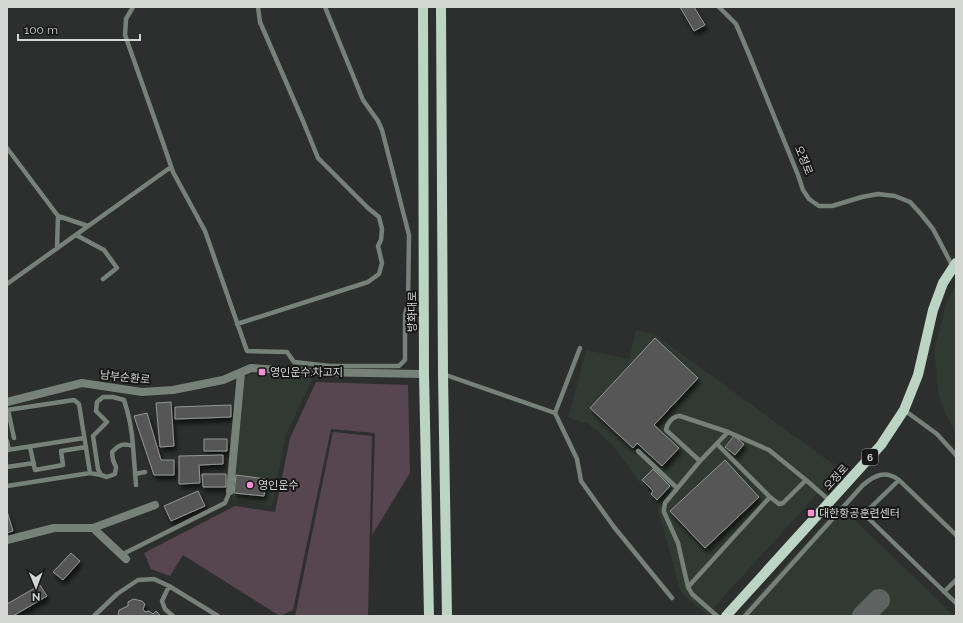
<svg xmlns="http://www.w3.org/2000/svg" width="963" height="623" font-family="Raleway,'Noto Sans KR',sans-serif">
  <defs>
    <filter id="shadow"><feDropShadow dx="2.5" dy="4.5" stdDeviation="2" flood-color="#0009"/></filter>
  </defs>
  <rect width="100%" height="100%" fill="#2c2f2d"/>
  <!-- built -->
  <path fill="#303932" d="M956 285V435L946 414 939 397 935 359V348L946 304Z
    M636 330 654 334 840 469 707 615 681 593 657 506 612 444 589 424 568 418 586 350 629 359Z
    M256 373 313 378 286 435 272 506 232 499 244 377Z
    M840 505 850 515 954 616H739Z"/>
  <!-- green -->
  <path fill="#574550" d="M316 382 408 385 410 473 372 535 375 433 331 429 293 610 280 616 183 555 170 576 151 569 144 553 235 506 275 512 290 438Z
    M333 432 372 436 368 616H295Z"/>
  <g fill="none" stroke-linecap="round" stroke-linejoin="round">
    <!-- taxiway -->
    <path stroke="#5e6260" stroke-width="22" d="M863 616 879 600"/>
  </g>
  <!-- building -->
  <path fill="#545755" stroke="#929693" filter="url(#shadow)" d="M680 7H694L705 25 694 31Z
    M655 338 698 378 654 425 679 448 662 466 637 443 633 448 590 408Z
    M171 402 174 446 160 447 156 403Z
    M231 405V417L175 419V407Z
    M147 413 161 460H174V475H154L134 416Z
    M734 436 744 444 735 455 725 447Z
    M204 439H227V451H204Z
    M223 455V464L199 465 200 483 179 484V456Z
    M725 460 759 497 705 548 670 511Z
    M653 469 670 486 657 500 651 494 653 491 642 480Z
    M202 474H226V487H203Z
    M236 475 266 479 264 496 234 493Z
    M198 491 205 506 171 521 164 506Z
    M7 511 13 531 7 533Z
    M71 553 80 561 63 580 53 572Z
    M40 585 47 596 13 616H7V604Z
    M133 599 142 601 145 604 143 609 145 612 149 611 153 614 156 611 161 616H118L119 610 128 606V602Z"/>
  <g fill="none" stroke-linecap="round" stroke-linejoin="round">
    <!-- service -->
    <path stroke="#758179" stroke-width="4.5" d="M133 7 126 19 125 35 161 137 173 172 205 231 247 351 287 352 294 362 330 366H399L405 360V315L408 303 409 235 382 130 378 121 363 100 325 7
      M719 7 736 24 748 52 798 175 803 190 809 199 819 206H832L862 197 878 194 895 196 910 202 921 214 933 229 953 267
      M7 148 58 216 57 248
      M58 216 88 226
      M76 235 104 250 117 268 103 279
      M7 284 171 167
      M237 324 368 282 379 274 382 263 378 246 381 240 382 229 379 217 368 208 318 158 303 121 260 22 258 7
      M443 374 555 413 577 459 581 481 614 527 672 598
      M7 410 74 400 79 404 90 473
      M8 410 14 438
      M904 410 937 434 956 455
      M555 413 580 348
      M7 441 9 450
      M717 444 770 497 779 504 783 503 806 480
      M133 446C132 430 129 415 124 400L113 397H103L97 402 96 411 107 422 93 436 98 469 101 475 107 477 115 474 116 467 113 460 112 452C120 444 123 443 133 446L136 485
      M30 447 35 470 63 465 61 451 86 447
      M7 450 84 438
      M638 451 677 488
      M700 461 666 430C667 423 673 416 680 416L728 432 769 450 806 480 830 501
      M7 467 34 463
      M135 474 145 472
      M899 480 867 511 866 512 867 517 956 603
      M7 486 90 473 101 475
      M121 555 225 503 230 491
      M169 586 162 601 165 609 173 616
      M688 587 770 497
      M944 592 956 580
      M94 616 117 594 138 580 154 579 169 586 218 616
      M717 616 692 594 688 587 678 543 664 512V509L665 503 700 461 728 432
      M745 616 863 485C875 475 885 470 899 480L956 535"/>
    <!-- minor -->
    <path stroke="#758179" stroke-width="8" d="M7 402 82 383 142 392 173 390 223 380 251 368 311 372 424 374
      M230 491 241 373
      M93 528 155 505
      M7 540 54 528H93L126 559"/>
    <!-- primary -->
    <path stroke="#bbd4c3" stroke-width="10" d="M423 7 424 374 429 616
      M441 7 443 374 447 616
      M726 616 881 445 904 410 918 375 933 310 943 283 956 263"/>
  </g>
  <!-- markers -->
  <g fill="#f690d1" stroke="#161716" stroke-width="1.5">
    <rect x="258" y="368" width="8" height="8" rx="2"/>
    <circle cx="250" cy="485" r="4"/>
    <rect x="807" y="509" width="8" height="8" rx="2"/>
  </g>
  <g text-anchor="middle" stroke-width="4" stroke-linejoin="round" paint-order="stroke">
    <!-- shield labels -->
    <rect fill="#161716" stroke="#9b9d9b" stroke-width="1" x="862" y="449" width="16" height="16" rx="3"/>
    <g font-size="10" font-weight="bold" fill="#d4d6d4">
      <text x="870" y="461">6</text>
    </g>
    <!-- street labels -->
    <g font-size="11" fill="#d4d6d4" stroke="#161716">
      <text transform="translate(804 160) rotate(68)" y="4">오정로</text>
      <text transform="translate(412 312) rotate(-90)" y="4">방화대로</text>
      <text transform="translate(125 377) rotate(6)" y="4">남부순환로</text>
      <text transform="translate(836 477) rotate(-48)" y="4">오정로</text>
    </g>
    <!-- poi labels -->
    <g font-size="11" fill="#d4d6d4" stroke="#161716" text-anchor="start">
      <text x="270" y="376">영인운수.차고지</text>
      <text x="258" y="489">영인운수</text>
      <text x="819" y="517">대한항공훈련센터</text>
    </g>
  </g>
  <!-- border -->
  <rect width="963" height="623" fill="none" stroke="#d4d6d4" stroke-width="16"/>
  <!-- north arrow -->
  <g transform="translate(36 587) rotate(179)" stroke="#161716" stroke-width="3" paint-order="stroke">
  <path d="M0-3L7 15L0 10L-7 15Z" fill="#d4d6d4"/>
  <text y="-6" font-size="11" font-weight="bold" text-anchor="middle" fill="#d4d6d4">N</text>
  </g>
  <!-- scale -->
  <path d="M18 34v6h122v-6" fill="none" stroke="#d4d6d4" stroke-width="2"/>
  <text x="24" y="34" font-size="12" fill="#d4d6d4" stroke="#161716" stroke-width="3" paint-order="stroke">100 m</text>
</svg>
